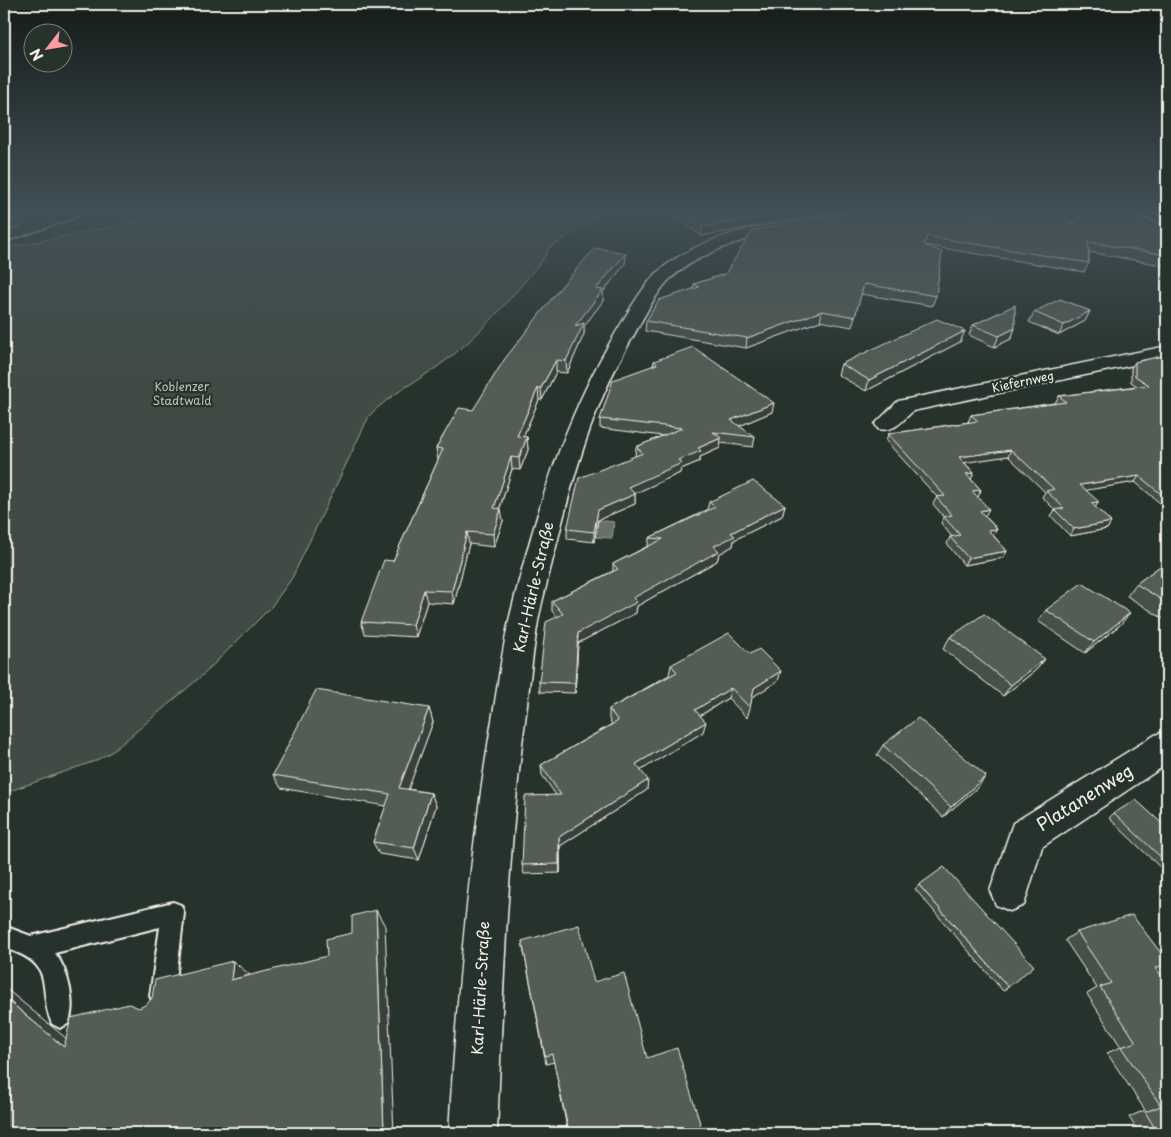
<svg xmlns="http://www.w3.org/2000/svg" width="1171" height="1137" font-family="'Playpen Sans',sans-serif">
  <rect width="100%" height="100%" fill="#26332d"/>
  <filter id="ink" filterUnits="userSpaceOnUse"><feTurbulence type="fractalNoise" baseFrequency=".02" numOctaves="2"/><feDisplacementMap in="SourceGraphic" scale="10" xChannelSelector="R" yChannelSelector="G"/><feConvolveMatrix kernelMatrix="1 2 1 2 8 2 1 2 1" color-interpolation-filters="sRGB"/></filter>
  <g filter="url(#ink)">
    <!-- green -->
    <path fill="#414b45" stroke="#9a9e96" d="M179 213H602L594 215 588 224 549 248 544 258C512 297 479 338 437 367 414 383 389 395 369 416L292 578 271 607 204 674 113 751 95 761 4 793V248Z"/>
    <!-- water -->
    <path fill="#676f68" stroke="#9fa39b" d="M598 520 614 522 612 538 595 537Z"/>
    <g fill="none" stroke-linecap="round" stroke-linejoin="round">
      <!-- lane casing -->
      <g stroke="#f4f1e8" stroke-width="4">
        <path id="lane" d="M173 902 181 905 184 913 174 996 170 1004 162 1008 154 1004 150 996 160 927 55 953C68 970 77 1004 68 1024L60 1028 52 1024C36 987 59 964 4 948V926L31 936Z"/>
      </g>
      <!-- street casing -->
      <g stroke="#f4f1e8" stroke-width="3">
        <path id="street" d="M839 213H868L866 216 861 217C797 229 722 234 671 278 655 293 641 323 630 342 593 405 573 477 556 547 550 570 544 593 539 616 533 648 530 681 526 713 507 853 503 993 497 1133H449C457 991 470 848 494 708 499 677 503 646 510 616 534 519 563 420 615 334 626 316 643 285 659 271 708 229 778 224 839 213Z
          M1167 346V358L913 411C902 421 894 433 878 429L875 424 898 401Z
          M1167 731V764L1042 847 1024 905 1010 911 996 905 990 891 1013 823 1155 735Z"/>
      </g>
      <!-- primary casing -->
      <g stroke="#f4f1e8" stroke-width="3">
        <path id="primary" d="M41 213H64L62 216 4 230V222Z"/>
      </g>
      <!-- highway casing -->
      <g stroke="#f4f1e8" stroke-width="3">
        <path id="highway" d="M61 213H81L79 216 4 242V232Z"/>
      </g>
      <!-- lane -->
      <use href="#lane" fill="#26332d" fill-rule="evenodd"/>
      <!-- street -->
      <use href="#street" fill="#26332d" fill-rule="evenodd"/>
      <!-- primary -->
      <use href="#primary" fill="#26332d" fill-rule="evenodd"/>
      <!-- highway -->
      <use href="#highway" fill="#26332d" fill-rule="evenodd"/>
    </g>
    <!-- wall -->
    <path fill="#474f49" stroke="#f4f1e8" d="M677 213H830L701 236 676 217Z
      M848 213 1074 223 1078 213H1121L1167 225V266L1089 252V263L1084 272 924 245 936 296 932 306 861 294 852 327 820 321 746 348 645 331 646 321 693 289 694 284 725 274Z
      M1128 213H1167V224Z
      M625 264 603 292V301L584 326V334L567 373 556 372 542 400H539L523 437H527L528 450 520 470 512 469 500 508 503 521 494 547 469 544 454 604 427 602 416 637 365 634 361 622 393 561 438 460 436 448 473 410Z
      M1090 311 1085 321 1059 335 1029 322 1034 312Z
      M973 325 1015 328 1011 339 994 347 969 335Z
      M965 331 960 342 866 391 838 375 841 364Z
      M1167 355V509L1135 482 1085 490 1095 507 1111 522 1107 529 1070 536 1051 516 1055 510 1042 497 1045 492 1008 456 964 462 974 473 971 479 981 490 977 497 985 516 997 529 993 535 1007 551 1003 558 964 565 947 544 950 537H952L941 523 944 517 933 504 937 497 886 441 888 434 969 422H968L971 415 1055 403 1059 396 1137 386 1131 382V368L1135 362Z
      M654 361 772 412 739 426 755 437 753 447 721 443 720 448 700 457V461L681 469 680 473 635 493V504L598 520 594 542 567 539V529L635 456 636 447 663 436 600 428V419L653 366Z
      M709 502 785 505 782 516 734 540 733 546 719 554 717 561 637 606 636 613 578 643 575 693 540 692 539 682 557 617 552 611V601L613 571V564L648 546 649 538 707 510Z
      M1167 561V621L1127 596 1136 584Z
      M1046 610 1121 624 1085 653 1038 621Z
      M950 637 1045 659 1036 670 1003 696 943 649Z
      M671 665 778 681 752 697 750 708 747 718 728 698 700 716 703 732 641 770 647 790 560 846V873L524 874 522 865 556 795 542 775 541 765 612 724 609 719V709L669 675Z
      M429 708 433 722 408 789 431 793 436 806 419 860 379 854 373 842 386 806 281 788 273 775Z
      M883 745 978 787 943 817 877 755Z
      M1114 813 1167 828V874L1109 818Z
      M919 885 1008 987 1003 991 915 889Z
      M1077 932 1157 969 1167 1133H1139L1129 1117 1145 1110 1107 1053 1121 1047 1087 994 1097 988 1065 940Z
      M522 941 594 982 647 1058 703 1133H568L554 1062 546 1064Z"/>
    <!-- shaded-wall -->
    <path fill="#39403c" stroke="#f4f1e8" d="M783 213H830L701 236 702 227Z
      M626 253 625 264 603 292V301L584 326V334L567 373 566 361 575 326 596 289Z
      M822 311 820 321 746 348 747 338Z
      M1090 311 1085 321 1059 335 1064 325Z
      M1015 328 1011 339 994 347 999 336Z
      M965 331 960 342 866 391 869 380Z
      M556 360V372L542 400 541 388Z
      M538 388 539 400 518 448 517 436Z
      M774 403 772 412 730 430 731 420Z
      M527 437 528 450 520 470 519 458Z
      M721 438 720 448 700 457V461L681 469 680 473 627 497 628 487 698 448Z
      M1011 450 1008 456 956 464 959 457Z
      M511 457 512 469 496 520 494 508Z
      M974 473 971 479 966 474Z
      M1139 476 1135 482 1076 492 1080 485Z
      M981 490 978 497 969 498 972 491Z
      M635 494V504L598 520 594 542V532L598 510Z
      M1099 502 1094 509 1091 503Z
      M785 505 782 516 734 540 733 546 719 554 717 561 637 606 636 613 578 643 575 693V683L578 633 714 546 731 533Z
      M501 509 503 521 494 547 493 534Z
      M989 509 985 516 976 517 980 511Z
      M1111 522 1107 529 1070 536 1074 529Z
      M997 529 993 536 988 530Z
      M467 532 469 544 454 604 452 591Z
      M1007 551 1003 558 964 565 968 558Z
      M424 590 427 602 416 637 413 625Z
      M1130 613 1121 624 1085 653 1094 642Z
      M1045 659 1036 670 1003 696 1011 685Z
      M781 671 778 681 751 698 754 688Z
      M731 688 728 698 693 720 695 710Z
      M429 708 433 722 404 801 399 788Z
      M706 722 703 732 635 774 636 764Z
      M986 776 978 787 943 817 951 807Z
      M648 780 647 790 560 846V873L559 837Z
      M431 793 436 806 419 860 414 848Z
      M376 910 385 926 394 1133H384Z
      M233 961 250 975 231 980Z
      M4 987 90 1058 64 1047 4 997Z"/>
    <!-- building -->
    <path fill="#525c55" stroke="#f4f1e8" d="M683 213H783L702 227Z
      M848 213H1057L1076 224 1079 213H1121L1167 225V255L1088 242 1089 263 927 236 924 245 942 252 936 296 864 284 855 317 822 311 747 338 646 321 659 300 699 287 694 284 725 274 752 231 788 223Z
      M1150 213H1167V218Z
      M595 248 626 253 596 289 603 290 575 326 584 323 566 361 556 360 541 388H538L517 436 527 437 519 458 511 457 494 508 501 509 493 534 467 532 452 591 424 590 413 625 361 622 384 560 393 561 443 449 436 448 459 408 473 410 504 360 560 288Z
      M1060 299 1090 311 1064 325 1034 312Z
      M1015 305V328L999 336 973 325Z
      M937 319 965 331 869 380 841 364Z
      M693 347 774 403 731 420 755 437 713 432 721 438 698 448 701 451 678 460 682 463 628 487 635 494 598 510 594 532 567 529 579 478 643 453 636 447 682 428 600 419 613 380 657 364 654 361Z
      M1167 355V499L1139 476 1080 485 1099 502 1091 503 1111 522 1074 529 1055 510 1064 508 1046 491 1054 489 1011 450 959 457 974 473 966 474 981 490 972 491 989 509 980 511 997 529 988 530 1007 551 968 558 950 537 960 535 944 517 952 515 936 497 945 496 888 434 978 421 971 415 1066 402 1059 396 1149 385 1135 376V362Z
      M753 481 785 505 731 533 735 536 714 546 719 551 633 598 637 602 578 633 575 683 539 682 546 622 563 614 552 601 618 569 613 564 663 539 649 538 715 507 709 502Z
      M1167 561V603L1136 584Z
      M1082 583 1130 613 1094 642 1046 610Z
      M984 614 1045 659 1011 685 950 637Z
      M729 633 750 654 759 649 781 671 754 688 750 708 731 688 695 710 706 722 636 764 648 780 559 837V864L522 865 525 796 561 795 541 765 618 721 609 709 677 672 671 665Z
      M316 690 429 708 399 788 431 793 414 848 373 842 390 794 273 775Z
      M918 718 986 776 951 807 883 745Z
      M1136 800 1167 828V863L1114 813Z
      M944 867 1034 966 1008 987 919 885Z
      M376 910 384 1133H4V997L64 1047 71 1018 129 1004 139 1008 147 1004 152 998 155 980 233 961 231 980 327 956 326 939 352 933V916Z
      M1132 915 1167 961V964L1156 968 1167 983V1133H1158L1145 1112 1161 1106 1121 1047 1136 1042 1100 987 1111 983 1077 932Z
      M579 925 594 982 624 973 647 1058 677 1048 703 1133H569L552 1054 545 1056 522 941Z"/>
  </g>
  <!-- sky -->
  <linearGradient id="sky" x2="0" y2="1"><stop stop-color="#151c19"/><stop offset="0.57" stop-color="#415057"/><stop offset="1" stop-color="#415057" stop-opacity="0"/></linearGradient>
  <rect width="1171" height="372" fill="url(#sky)"/>
  <g text-anchor="middle" stroke-width="4.5" stroke-linejoin="round" paint-order="stroke">
    <!-- far-street labels -->
    <g font-size="12" fill="#f4f1e8" stroke="#26332d">
      <text transform="translate(1023 382) rotate(-12)" y="4">Kiefernweg</text>
    </g>
    <!-- far-park labels -->
    <g font-size="12" fill="#bebfb7" stroke="#26332d">
      <text x="182" y="391">Koblenzer<tspan x="182" dy="14">Stadtwald</tspan></text>
    </g>
    <!-- street labels -->
    <g font-size="15" fill="#f4f1e8" stroke="#26332d">
      <text transform="translate(534 587) rotate(-77)" y="5">Karl-Härle-Straße</text>
      <text transform="translate(481 988) rotate(-87)" y="5">Karl-Härle-Straße</text>
    </g>
    <!-- near-street labels -->
    <g font-size="18" fill="#f4f1e8" stroke="#26332d">
      <text transform="translate(1085 798) rotate(-32)" y="6">Platanenweg</text>
    </g>
  </g>
  <!-- margin -->
  <rect width="1171" height="1137" fill="none" stroke="#26332d" stroke-width="20"/>
  <rect x="10" y="10" width="1151" height="1117" fill="none" stroke="#f4f1e8" stroke-width="2" filter="url(#ink)"/>
  <!-- north arrow -->
  <g transform="translate(48 48) rotate(239)"><circle r="24" fill="#26332d" stroke="#787f78"/>
  <path d="M0-4L9 19L0 12L-9 19Z" fill="#ff9aa2"/>
  <text y="-8" font-size="14" font-weight="bold" text-anchor="middle" fill="#f4f1e8">N</text>
  </g>
</svg>
